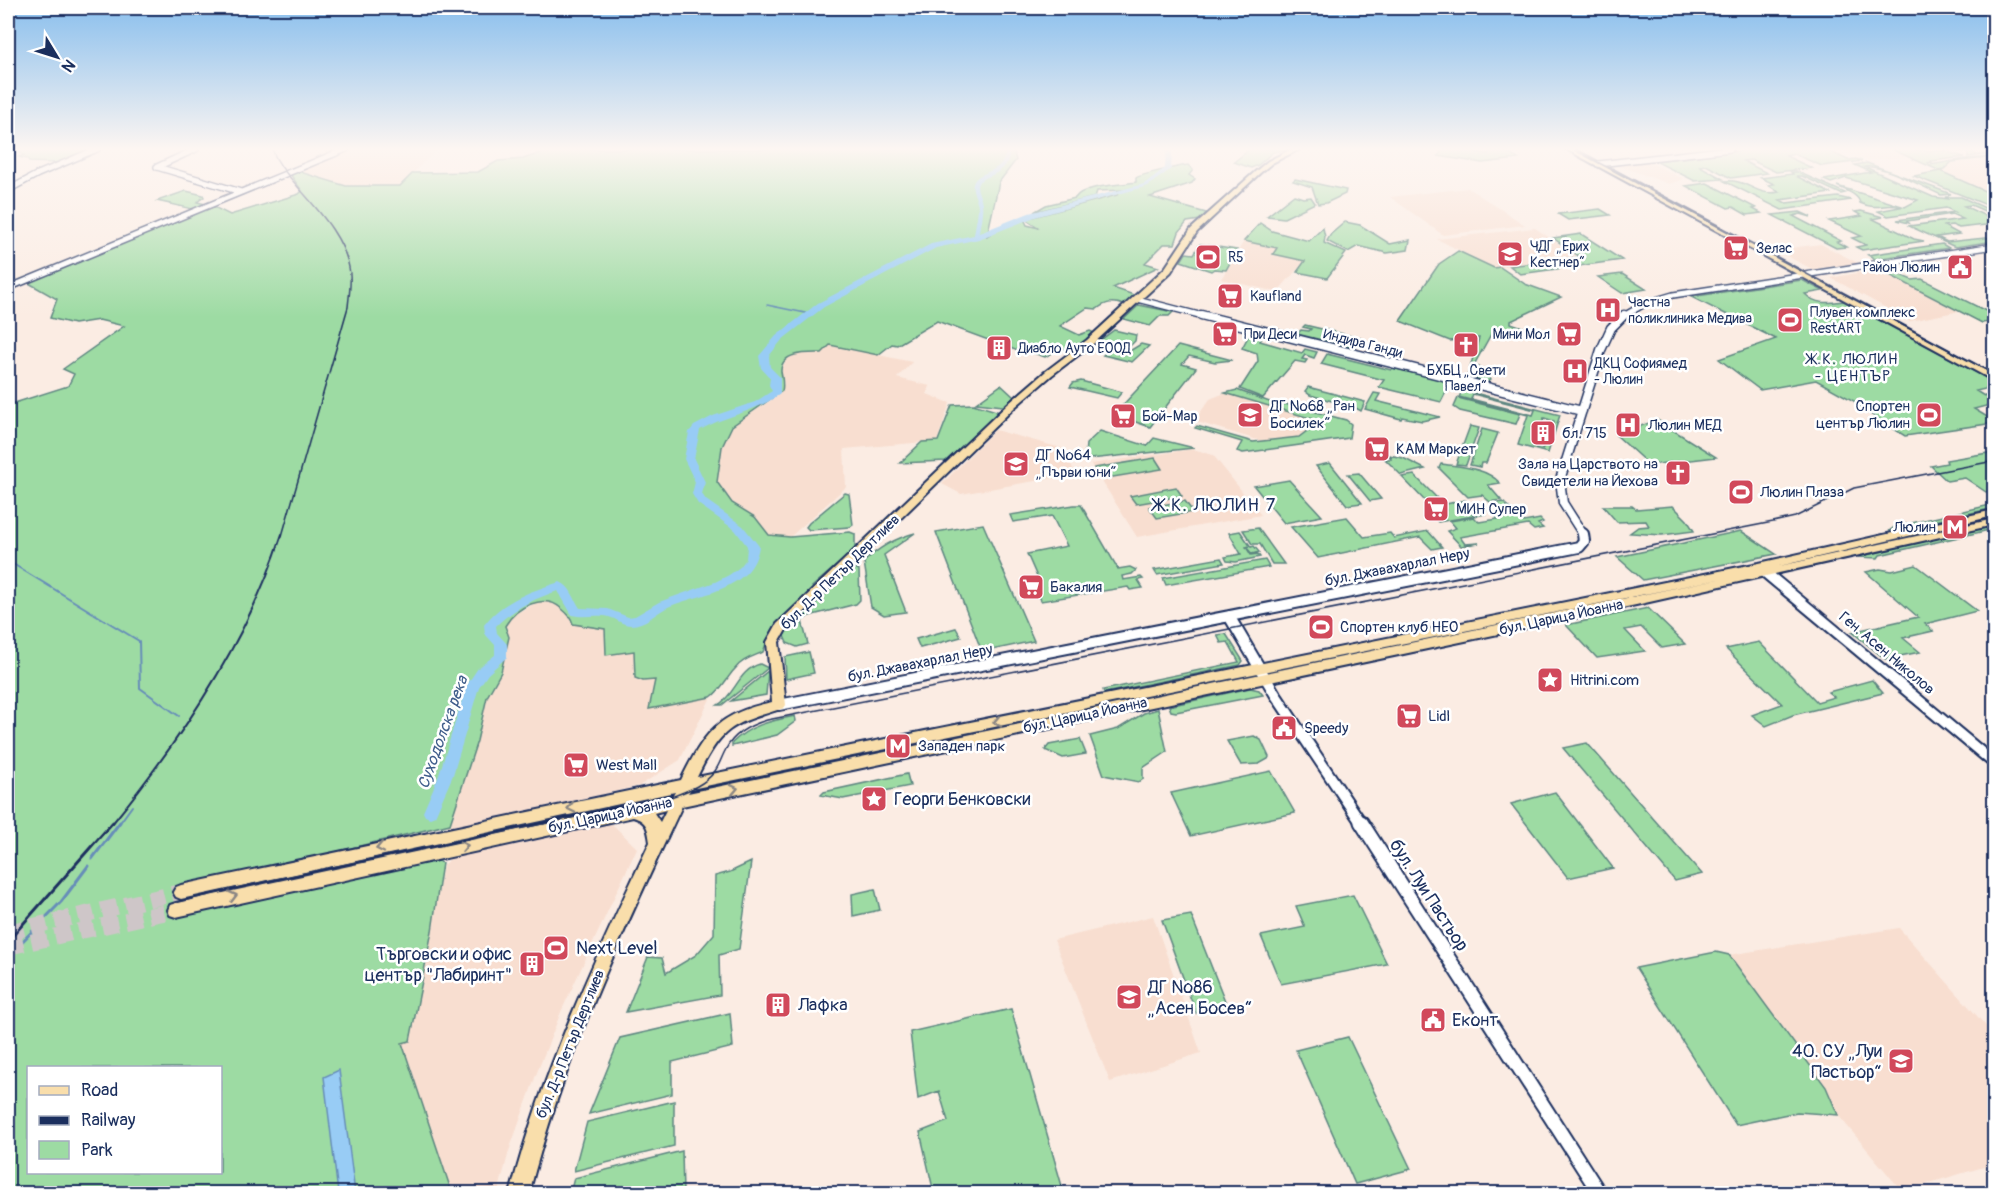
<svg xmlns="http://www.w3.org/2000/svg" width="2002" height="1201" font-family="Pangolin,sans-serif">
  <rect width="100%" height="100%" fill="#fbece3"/>
  <filter id="ink" filterUnits="userSpaceOnUse"><feTurbulence type="fractalNoise" baseFrequency=".0167" numOctaves="2"/><feDisplacementMap in="SourceGraphic" scale="12" xChannelSelector="R" yChannelSelector="G"/><feConvolveMatrix kernelMatrix="1 2 1 2 8 2 1 2 1" color-interpolation-filters="sRGB"/></filter>
  <g filter="url(#ink)">
    <!-- built -->
    <path fill="#f8ded0" d="M350 149H433L435 151 400 186H346L297 171Z
      M1861 149H1891L1909 157 1865 160 1844 151Z
      M1994 157V191L1987 192 1937 170 1944 169 1952 162Z
      M1649 162 1684 179 1669 184 1617 165Z
      M1468 188 1525 225 1443 235 1390 197Z
      M1535 228 1577 256 1544 261 1533 258 1530 259 1531 262 1494 268 1437 239Z
      M1244 241 1277 248 1274 254 1305 261 1277 292 1221 279Z
      M1821 244 1858 263 1812 269 1775 250Z
      M1878 269 1960 311 1910 321 1831 278Z
      M830 345 912 362 897 378 930 386 927 394 950 403 937 441 844 449 846 487 790 537 769 535 755 517 733 503 717 482 722 447 732 426 770 401 784 384 781 368 788 358 804 352 822 353Z
      M1225 393 1321 421 1299 437 1261 441 1194 421 1210 399Z
      M995 430 1061 448 1067 455 1075 474 961 494 942 484Z
      M1193 449 1213 455 1261 515 1137 537 1091 464Z
      M542 600 554 602 572 618 573 624 605 629 634 651 643 681 655 680 650 708 711 697 680 760 639 786 446 831 477 741 487 697 501 672 505 626 511 616Z
      M611 823 637 848 561 1012 536 1075 509 1151 498 1193H452L402 1043 410 1041 443 866 454 855Z
      M1153 916 1201 1053 1110 1082 1054 940Z
      M1899 928 1994 1035V1164L1902 1191 1838 1115 1826 1087 1729 955Z"/>
    <!-- green -->
    <path fill="#9ddba3" stroke="#5c8580" stroke-width="1.5" fill-rule="evenodd" d="M25 149H89C73 166 50 163 29 162L28 159 19 157 24 155 18 152Z
      M553 149H1013L1016 160 999 182 987 236 996 230 1024 219 1027 225 1039 228 1025 219 1117 195 1124 190 1097 191 1095 197 1034 212 1046 205 1075 198C1083 185 1121 185 1136 182V178C1141 174 1181 166 1188 165L1193 170 1189 175 1195 179 1192 183 1150 197 1206 213 1200 220 1187 222 1179 232 1175 244H1164L1145 263 1158 267 1113 288 1134 295 1124 305C1113 301 1106 302 1097 309L1087 308 1060 326 1079 335 1090 331 1094 333 1093 336 1075 349H1060L1045 357 1022 349 1018 351 937 321 897 345 892 344 878 355 830 345 822 353C809 353 781 351 781 371 782 378 784 384 782 391L732 426 722 447 717 482 732 503 755 517 769 535 790 537 850 532 855 534V550L848 559 845 558 812 587 815 589 781 620 769 636 763 652C752 657 741 660 734 670 726 679 721 690 711 697L649 709 655 680 643 681 635 678 634 651 606 655 605 629 573 624C571 617 568 614 562 609 544 592 516 607 505 626L509 637 501 672 487 697 477 741 450 824 182 889 176 910 375 871 438 861 442 863 432 931 410 1041 402 1043 452 1193 8 1194V405L68 386 74 374 63 369 124 326 99 320 74 324 50 318 57 299 27 282 212 206 230 215 299 194 302 191 290 174 297 171 346 186H400L413 173 478 172 498 161 523 159ZM28 1068H220V1172H28Z
      M1250 149H1292L1273 152 1258 165 1251 168 1234 162Z
      M1443 149H1477L1475 152 1488 154 1492 149H1501L1518 159 1482 163 1438 156Z
      M1755 149H1824L1848 160 1856 159 1862 161 1822 166 1794 154 1786 156 1812 168 1776 172 1751 160 1743 161 1767 173 1731 178 1706 165 1700 166 1723 179 1695 181 1655 161Z
      M1891 149 1947 151 1943 149 1971 150 1975 151 1971 152 1977 155 1990 154 1968 157V153L1949 149 1950 153 1965 157 1931 161 1932 162 1928 163 1930 165 1965 159 1994 157 1952 162 1944 169 1938 170Z
      M1867 163 1951 194 1941 195C1923 187 1882 164 1865 167L1933 197 1949 199 1945 197H1961L1994 212V215L1971 205 1964 206 1994 220V224L1959 228 1952 225 1944 226 1959 234 1937 237 1947 242 1994 237V241L1955 247 1909 226 1963 219 1952 214 1907 221 1909 223 1897 220 1955 212 1946 208 1888 216 1878 211 1900 207C1887 202 1877 211 1860 203 1858 194 1845 190 1837 186L1905 207 1918 200 1846 178 1831 183 1824 180 1871 172 1855 165Z
      M1940 171 1987 192 1994 191V208L1914 176Z
      M1791 172H1798L1845 193 1841 194 1802 176H1796L1830 193 1780 200 1786 203 1838 197 1851 200 1782 210 1724 181C1747 178 1756 197 1779 192L1768 185 1774 184 1761 178 1793 174Z
      M1295 179 1346 190 1345 194 1326 203 1318 204 1312 187 1293 181Z
      M1707 183 1756 208 1753 209 1761 213 1747 215 1733 207 1728 208 1686 186Z
      M186 191 203 195 204 197 197 202 210 205 197 210 157 201Z
      M1294 195 1303 198 1311 197 1315 203 1284 218 1267 216Z
      M1600 209 1610 215 1568 220 1558 214Z
      M1861 211 1883 217 1873 219 1914 239 1924 241 1862 250 1856 247 1866 245 1852 238 1861 236 1829 221 1862 216 1855 212Z
      M1800 212 1811 217 1801 214 1793 216 1841 241 1837 242 1846 247 1836 248 1772 215Z
      M1345 222 1360 225 1390 244 1410 240 1408 250 1387 253 1358 246 1348 252 1327 241 1331 234Z
      M1260 223 1272 231 1309 241 1323 228 1325 237 1324 243 1346 253 1327 278 1297 272 1305 261 1273 254 1277 248 1244 241Z
      M1581 234 1622 260 1520 274 1510 266 1580 257 1553 238Z
      M1200 244 1237 250 1226 270 1214 269 1211 271 1181 261 1186 253 1194 254Z
      M1942 244 1949 248 1875 259 1868 255Z
      M1458 251 1494 268 1500 267 1525 284 1561 297 1511 321V323L1528 329 1524 332 1495 327 1474 365 1479 366 1476 372 1489 378 1490 380 1487 382 1467 377 1479 338 1450 341 1400 321 1439 264Z
      M1894 266 1898 269 1890 271 1912 280 1922 279 1994 315V321L1982 323 1878 269Z
      M1622 274 1646 289 1622 293 1598 277Z
      M1802 280 1823 291 1805 294C1816 305 1828 303 1844 301L1994 382V387L1976 391 1994 402V404L1974 409 1994 421V423L1905 436 1864 410 1854 401 1816 380 1760 390 1719 359 1776 339 1691 297Z
      M1139 305 1173 312 1169 316H1160L1150 326 1124 319Z
      M1305 325 1360 338 1362 339 1353 348 1331 343 1336 341 1334 340 1336 337 1334 336 1331 340 1327 339 1331 341 1330 342 1297 334 1301 330 1309 331 1311 329 1303 327Z
      M1114 330 1136 335 1135 341 1126 350 1120 348 1116 353 1119 354 1121 349 1126 351 1123 355 1141 344 1149 346 1132 362 1103 355 1110 349 1114 348 1097 343Z
      M1250 333 1263 336 1260 341 1302 353 1305 349 1317 352 1314 358 1305 355 1302 359 1307 360 1305 363 1295 361 1263 398 1240 389 1258 361 1257 353 1242 348Z
      M1178 346 1232 360 1215 362 1189 356 1182 364 1196 368 1150 427 1130 420 1131 414 1119 409Z
      M1327 354 1391 370 1393 368 1451 382 1441 402 1379 387 1384 380 1321 364Z
      M1081 381 1122 392 1117 398 1070 387 1073 383Z
      M1001 385 1014 397 1003 406 976 403Z
      M1308 387 1365 402 1361 411 1354 407 1310 395 1305 391Z
      M1237 390 1275 404H1285L1346 420 1351 424 1349 438 1243 453 1237 451 1242 442 1195 428 1197 426 1253 442 1299 437 1320 421 1225 393Z
      M1463 390 1560 415 1548 453 1518 445 1528 415 1459 397ZM1473 394 1535 410 1533 415 1471 399ZM1544 418 1554 421V424L1550 427 1548 440 1542 449 1532 446Z
      M1374 393 1380 394 1376 401 1440 417 1422 421 1402 417 1401 419 1365 409Z
      M1458 398 1520 414 1516 424 1460 411 1454 407Z
      M973 404 1000 412 946 461 900 463 922 442 938 441 952 405Z
      M1657 420 1716 457 1649 465 1616 435Z
      M1470 426 1479 428 1466 465 1456 464Z
      M1482 429 1498 433 1486 463H1481L1480 467 1470 465Z
      M1100 431 1147 446 1154 438 1194 448 1090 459 1085 455 1086 444Z
      M1994 452V490L1986 492 1965 478 1947 481 1931 466 1947 463 1946 460Z
      M1389 455 1403 458 1425 469 1401 475 1385 459H1391Z
      M1155 458 1162 469 1101 479 1094 468Z
      M1330 463 1362 503 1347 505 1316 466Z
      M1441 464C1461 467 1485 467 1500 483L1488 485 1501 500 1490 502 1482 495 1468 497 1439 468Z
      M1359 473 1381 499 1370 501 1348 474Z
      M1414 475 1437 498 1425 501 1402 477Z
      M1289 480 1322 516 1284 523 1254 486Z
      M1176 487 1182 496 1136 504 1130 496Z
      M845 493 849 494 853 525 850 527 809 530 806 527 809 523Z
      M1465 500 1477 510 1475 507 1482 506 1486 510 1482 511 1485 514 1475 516 1470 511 1474 516 1438 522 1435 518 1444 516 1441 512 1446 510 1442 505 1459 501 1464 505 1461 501Z
      M1185 501 1193 512 1157 518 1149 507Z
      M1503 502 1524 522 1540 519 1543 522 1538 524 1543 528 1534 530 1528 525 1460 537 1465 544 1479 543 1461 546 1447 531 1456 528 1450 521 1474 517 1479 522 1498 519 1494 514 1505 512 1496 503Z
      M1074 505H1081L1118 569 1130 567 1136 570 1132 574 1122 576 1123 580 1141 577 1143 579 1138 580 1143 588 1130 590 1128 587 1041 601 1037 587 1041 586 1027 554 1067 546 1052 516 1013 522 1010 515Z
      M1990 505 1994 508 1889 531 1900 523 1903 525Z
      M1603 506H1632L1636 509 1673 506 1687 520 1694 531 1662 535 1630 533 1638 527 1649 526 1646 521 1617 522Z
      M1347 517 1364 537 1390 533 1394 538 1428 531 1442 547 1432 549 1420 537 1318 558 1291 527Z
      M983 524 1034 641 982 652 936 532Z
      M1994 525V529L1880 555 1878 558 1858 557Z
      M1258 528 1284 564H1272L1260 544H1252L1243 530Z
      M1240 531 1251 547 1254 546 1259 552 1252 554 1247 548 1250 546 1246 547 1251 555 1258 554 1260 557 1236 562 1227 561 1225 557 1241 554 1229 533Z
      M1741 531 1776 554 1643 580 1617 557Z
      M915 533 884 555 906 612 884 615 871 607 864 562C878 548 896 538 915 533Z
      M1221 558 1224 563 1157 575 1154 570Z
      M1265 560 1269 567 1166 585 1163 578Z
      M1916 565 1977 611 1925 624 1933 631 1903 638 1920 652 1885 659 1852 632 1918 617 1866 572 1880 569 1892 571Z
      M855 568 859 570 860 600 856 604 809 616 802 621 808 644 797 647 787 643 784 636 788 626 850 569Z
      M1648 608 1685 644 1662 648 1641 627 1625 630 1645 651 1597 658 1566 625Z
      M956 628 961 637 920 648 916 639Z
      M1226 634 1243 661 1240 665 1104 693 1103 690 1239 662 1228 642 1221 643 1217 635Z
      M1759 642 1817 702 1834 697 1828 692 1872 680 1883 693 1793 715 1766 726 1752 715 1782 704 1726 649Z
      M809 652 814 673 786 679 785 657Z
      M760 664 768 668 722 705H718C736 694 738 670 760 664Z
      M768 671 766 695 731 701Z
      M1250 688 1259 690 1263 695 1176 712 1171 711 1169 706Z
      M1158 709 1167 752 1143 768V779L1139 782 1104 775 1090 736 1118 729 1144 713Z
      M795 716 796 721 777 735 732 746V743C750 725 770 721 795 716Z
      M1254 736 1261 740 1269 757 1268 759 1259 764 1241 765 1227 741Z
      M1080 739 1086 754 1063 758 1045 750 1049 745Z
      M1587 743 1702 874 1675 881 1563 748Z
      M1271 771 1295 813 1191 836 1171 793Z
      M907 774 910 786 843 799 821 795 824 792Z
      M1555 792 1613 868 1568 878 1511 804Z
      M751 862 739 949 719 955 720 995 626 1012 648 957 662 958 666 973 696 955 714 934 715 876 730 872Z
      M875 889 880 910 853 916 852 894Z
      M1353 895 1387 964 1281 984 1261 936 1305 927 1296 906Z
      M1191 915 1227 1006 1196 1013 1162 920Z
      M1716 952 1729 955 1826 1087 1838 1115 1797 1112 1736 1125 1636 968Z
      M1011 1009 1064 1193H934L920 1132 948 1121 939 1091 918 1099 910 1032Z
      M730 1013 733 1047 672 1062V1094L589 1114 620 1038Z
      M1348 1037 1411 1169 1355 1184 1296 1050Z
      M674 1101V1146L574 1171 587 1122Z
      M682 1151 683 1193H570L574 1178Z"/>
    <!-- water -->
    <path fill="#98ccf5" stroke="#668db9" stroke-width="1.5" d="M339 1070 355 1193H338L324 1077Z"/>
    <g fill="none" stroke-linecap="round" stroke-linejoin="round">
      <!-- stream-far2 -->
      <path stroke="#668db9" stroke-width="1.5" d="M767 305 810 314"/>
      <!-- stream-far1 -->
      <path stroke="#668db9" stroke-width="2" d="M8 561 139 641 140 688 179 716
        M119 824 132 806"/>
      <!-- stream -->
      <path stroke="#668db9" stroke-width="3" d="M92 859 120 822
        M8 956 61 902 88 866"/>
      <!-- canal -->
      <path stroke="#98ccf5" stroke-width="4.5" d="M976 237C977 227 981 214 980 204 979 198 974 191 975 185 978 171 1007 178 1008 149"/>
      <!-- river -->
      <path fill="#98ccf5" fill-rule="evenodd" d="M1164 149H1170L1172 153 1171 169 1148 186 1035 217 979 239 936 248 824 307 782 340 769 356 770 367 780 377V394C756 412 726 415 700 430L694 459 705 482 702 494 706 500 743 526 759 546C753 590 702 593 668 607 656 613 645 625 631 625 622 625 617 619 609 617 597 614 584 618 572 615L558 591C535 598 513 609 496 626L497 633 507 644V657L488 674 479 687 453 775 435 816 430 818 425 816 423 812 439 775 466 686 478 668 495 655V645L485 634 484 625C501 601 533 590 560 582 571 586 574 599 580 608L608 609 628 617 635 616 659 602 715 582 729 575 740 567 746 559 747 546 735 530 698 504 692 494 695 482 684 459 689 432 694 426 713 416 755 402 772 391 769 385 770 378 761 368 759 356 776 336 818 303 931 244 974 235 1029 213 1144 184 1165 168 1166 153Z"/>
      <!-- major-tunnel -->
      <path stroke="#cec6c8" stroke-width="16" stroke-dasharray="16 8" stroke-linecap="butt" d="M8 932 181 892
        M8 947 176 910"/>
      <!-- minor-far3 casing -->
      <g stroke="#1b2f5e" stroke-width="8">
        <path id="minor-far3" d="M196 149 157 167 241 192
          M1598 164 1730 149
          M8 190 38 174 97 149
          M8 288 346 149
          M1137 299 1207 317
          M1622 317 1646 303 1673 295 1994 246"/>
      </g>
      <!-- minor-far2 casing -->
      <g stroke="#1b2f5e" stroke-width="11">
        <path id="minor-far2" d="M1201 315 1582 411
          M1584 536 1563 503 1560 480 1601 350 1611 328 1624 315"/>
      </g>
      <!-- minor-far1 casing -->
      <g stroke="#1b2f5e" stroke-width="14">
        <path id="minor-far1" d="M1761 569 1994 763
          M1229 616 1275 694 1362 824
          M779 705 1579 547 1584 541 1583 534"/>
      </g>
      <!-- minor casing -->
      <g stroke="#1b2f5e" stroke-width="17">
        <path id="minor" d="M1361 822 1600 1194"/>
      </g>
      <!-- major casing -->
      <g stroke="#1b2f5e" stroke-width="4">
        <path id="major" d="M1292 149H1300L1272 163 1260 173 1197 232 1171 272 1093 344 1052 375 1015 407 786 630 779 642 786 705 784 708C732 724 722 726 697 777L1759 563 1994 510V516L1775 567 1994 519V525L1636 605 682 806C623 931 563 1059 529 1194H510C542 1071 596 956 650 842 648 828 647 821 633 817L176 917 170 915 168 910 170 905 176 903 672 797 675 792 181 899 176 897 173 892 176 887 181 885 681 780C704 733 718 713 772 702L767 642 777 624 1009 403 1046 371 1087 340 1165 268 1191 229 1256 171 1268 161ZM1733 576 688 793 691 789ZM666 810 660 822 654 813Z
          M1566 149H1574L1994 375V381Z"/>
      </g>
      <!-- minor-far3 -->
      <use href="#minor-far3" stroke="#fff" stroke-width="5"/>
      <!-- minor-far2 -->
      <use href="#minor-far2" stroke="#fff" stroke-width="8"/>
      <!-- minor-far1 -->
      <use href="#minor-far1" stroke="#fff" stroke-width="10"/>
      <!-- minor -->
      <use href="#minor" stroke="#fff" stroke-width="13"/>
      <!-- major -->
      <use href="#major" fill="#f9deab" fill-rule="evenodd"/>
      <!-- tram-far1 -->
      <path stroke="#1b2f5e" stroke-width="1.5" d="M1573 149 1994 374
        M543 824 671 797C687 791 705 785 715 771 720 764 722 756 726 749 734 733 750 725 767 720L1773 522 1795 517 1854 488 1994 461"/>
      <!-- tram -->
      <path stroke="#1b2f5e" stroke-width="2" d="M178 902 267 881 550 822"/>
      <!-- rail-far2 -->
      <path stroke="#1b2f5e" stroke-width="1.5" d="M272 149C277 164 288 175 298 187 319 211 347 241 350 274 351 285 349 296 348 307L282 536"/>
      <!-- rail-far1 -->
      <path stroke="#1b2f5e" stroke-width="2" d="M112 824C182 738 248 640 282 534"/>
      <!-- rail -->
      <path stroke="#1b2f5e" stroke-width="3" d="M8 941 113 822"/>
    </g>
    <!-- one-way arrows -->
    <defs><path id="oneway-chevron" d="M-2-3.5L2.5 0L-2 3.5" fill="none" stroke-width="1.6" stroke-linecap="round" stroke-linejoin="round" transform="scale(1.5)"/></defs>
    <g stroke="#8a8684">
      <use href="#oneway-chevron" transform="translate(997 722) rotate(168)"/>
      <use href="#oneway-chevron" transform="translate(734 789) rotate(-12)"/>
      <use href="#oneway-chevron" transform="translate(571 808) rotate(168)"/>
      <use href="#oneway-chevron" transform="translate(464 846) rotate(-12)"/>
      <use href="#oneway-chevron" transform="translate(380 848) rotate(168)"/>
      <use href="#oneway-chevron" transform="translate(233 896) rotate(-14)"/>
    </g>
  </g>
  <!-- sky -->
  <linearGradient id="sky" x2="0" y2="1"><stop stop-color="#88beed"/><stop offset="0.47" stop-color="#fdf6f2"/><stop offset="1" stop-color="#fdf6f2" stop-opacity="0"/></linearGradient>
  <rect width="2002" height="317" fill="url(#sky)"/>
  <!-- icons -->
  <defs>
    <g id="supermarket-square" transform="scale(1.35)"><rect x="-9" y="-9" width="18" height="18" rx="4" fill="#d1495b" stroke="#fff"/><path d="M-6-5.5h2.5l.6 2H6L4.5 2H-2.5L-4.4-4H-6ZM-1.5 3.2a1.3 1.3 0 1 0 .1 0ZM3 3.2a1.3 1.3 0 1 0 .1 0Z" fill="#fff"/></g>
    <g id="school-square" transform="scale(1.35)"><rect x="-9" y="-9" width="18" height="18" rx="4" fill="#d1495b" stroke="#fff"/><path d="M0-5L7-2L0 1L-7-2ZM-4 1L0 2.5L4 1V4Q0 6-4 4Z" fill="#fff"/></g>
    <g id="stadium-square" transform="scale(1.35)"><rect x="-9" y="-9" width="18" height="18" rx="4" fill="#d1495b" stroke="#fff"/><path d="M0-5a6.5 5 0 1 0 0 10a6.5 5 0 1 0 0-10ZM-3.5-1.8h7v3.6h-7Z" fill="#fff"/></g>
    <g id="civic-square" transform="scale(1.35)"><rect x="-9" y="-9" width="18" height="18" rx="4" fill="#d1495b" stroke="#fff"/><path d="M-.6-6.5H3V-4.5H.6V-3L4-1V1h2V6H-6V1h2V-1L-.6-3ZM-1.2 2.5V6h2.4V2.5Z" fill="#fff"/></g>
    <g id="hospital-square" transform="scale(1.35)"><rect x="-9" y="-9" width="18" height="18" rx="4" fill="#d1495b" stroke="#fff"/><path d="M-5-5h3v3.5h4V-5h3V5h-3V1.5h-4V5h-3Z" fill="#fff"/></g>
    <g id="church-square" transform="scale(1.35)"><rect x="-9" y="-9" width="18" height="18" rx="4" fill="#d1495b" stroke="#fff"/><path d="M-1.2-6h2.4v3.5h3.3v2.4h-3.3V6h-2.4V-.1h-3.3v-2.4h3.3Z" fill="#fff"/></g>
    <g id="building-square" transform="scale(1.35)"><rect x="-9" y="-9" width="18" height="18" rx="4" fill="#d1495b" stroke="#fff"/><path d="M-4-6H4V6H1V3H-1V6H-4ZM-2.5-4.3h1.7v1.8h-1.7ZM.8-4.3h1.7v1.8H.8ZM-2.5-1h1.7V.8h-1.7ZM.8-1h1.7V.8H.8Z" fill="#fff"/></g>
    <g id="metro-square" transform="scale(1.35)"><rect x="-9" y="-9" width="18" height="18" rx="4" fill="#d1495b" stroke="#fff"/><path d="M-5.5 5V-5H-3L0 0L3-5H5.5V5H3V-.5L0 4L-3-.5V5Z" fill="#fff"/></g>
    <g id="sight-square" transform="scale(1.35)"><rect x="-9" y="-9" width="18" height="18" rx="4" fill="#d1495b" stroke="#fff"/><path d="M0-6L1.8-2.2L6-1.7L2.9 1.2L3.7 5.4L0 3.3L-3.7 5.4L-2.9 1.2L-6-1.7L-1.8-2.2Z" fill="#fff"/></g>
  </defs>
  <g fill-rule="evenodd">
    <use href="#supermarket-square" x="1736" y="248"/>
    <use href="#school-square" x="1510" y="254"/>
    <use href="#stadium-square" x="1208" y="257"/>
    <use href="#civic-square" x="1960" y="267"/>
    <use href="#supermarket-square" x="1230" y="296"/>
    <use href="#hospital-square" x="1608" y="310"/>
    <use href="#stadium-square" x="1790" y="320"/>
    <use href="#supermarket-square" x="1225" y="334"/>
    <use href="#supermarket-square" x="1569" y="334"/>
    <use href="#church-square" x="1466" y="345"/>
    <use href="#building-square" x="999" y="348"/>
    <use href="#hospital-square" x="1575" y="371"/>
    <use href="#school-square" x="1250" y="415"/>
    <use href="#stadium-square" x="1929" y="415"/>
    <use href="#supermarket-square" x="1123" y="416"/>
    <use href="#hospital-square" x="1628" y="425"/>
    <use href="#building-square" x="1543" y="433"/>
    <use href="#supermarket-square" x="1377" y="449"/>
    <use href="#school-square" x="1016" y="464"/>
    <use href="#church-square" x="1678" y="473"/>
    <use href="#stadium-square" x="1741" y="492"/>
    <use href="#supermarket-square" x="1436" y="509"/>
    <use href="#metro-square" x="1955" y="527"/>
    <use href="#supermarket-square" x="1031" y="587"/>
    <use href="#stadium-square" x="1321" y="627"/>
    <use href="#sight-square" x="1550" y="680"/>
    <use href="#supermarket-square" x="1409" y="716"/>
    <use href="#civic-square" x="1284" y="728"/>
    <use href="#metro-square" x="898" y="746"/>
    <use href="#supermarket-square" x="576" y="765"/>
    <use href="#sight-square" x="874" y="799"/>
    <use href="#stadium-square" x="556" y="948"/>
    <use href="#building-square" x="532" y="964"/>
    <use href="#school-square" x="1129" y="997"/>
    <use href="#building-square" x="778" y="1005"/>
    <use href="#civic-square" x="1433" y="1020"/>
    <use href="#school-square" x="1901" y="1061"/>
  </g>
  <g text-anchor="middle" stroke-width="5" stroke-linejoin="round" paint-order="stroke">
    <!-- far-poi labels -->
    <g font-size="14" fill="#1b2f5e" stroke="#fff" text-anchor="start">
      <text x="1530" y="251">ЧДГ „Ерих<tspan x="1530" dy="16">Кестнер“</tspan></text>
      <text x="1756" y="253">Зелас</text>
      <text x="1228" y="262">R5</text>
      <text x="1940" y="272" text-anchor="end">Район Люлин</text>
      <text x="1250" y="301">Kaufland</text>
      <text x="1628" y="307">Частна<tspan x="1628" dy="16">поликлиника Медива</tspan></text>
      <text x="1810" y="317">Плувен комплекс<tspan x="1810" dy="16">RestART</tspan></text>
      <text x="1244" y="339">При Деси</text>
      <text x="1550" y="339" text-anchor="end">Мини Мол</text>
      <text x="1018" y="353">Диабло Ауто ЕООД</text>
      <text x="1594" y="368">ДКЦ Софиямед<tspan x="1594" dy="16">- Люлин</tspan></text>
      <text x="1466" y="375" text-anchor="middle">БХБЦ „Свети<tspan x="1466" dy="16">Павел“</tspan></text>
    </g>
    <!-- far-street labels -->
    <g font-size="14" fill="#1b2f5e" stroke="#fff">
      <text transform="translate(1363 343) rotate(14)" y="5">Индира Ганди</text>
    </g>
    <!-- far-quarter labels -->
    <g font-size="15" letter-spacing="1.5" fill="#1b2f5e" stroke="#fff">
      <text x="1853" y="364">Ж.К. ЛЮЛИН<tspan x="1853" dy="17">- ЦЕНТЪР</tspan></text>
    </g>
    <!-- poi labels -->
    <g font-size="15" fill="#1b2f5e" stroke="#fff" text-anchor="start">
      <text x="1270" y="411">ДГ №68 „Ран<tspan x="1270" dy="17">Босилек“</tspan></text>
      <text x="1910" y="411" text-anchor="end">Спортен<tspan x="1910" dy="17">център Люлин</tspan></text>
      <text x="1142" y="421">Бой-Мар</text>
      <text x="1648" y="430">Люлин МЕД</text>
      <text x="1562" y="438">бл. 715</text>
      <text x="1396" y="454">КАМ Маркет</text>
      <text x="1036" y="460">ДГ №64<tspan x="1036" dy="17">„Първи юни“</tspan></text>
      <text x="1658" y="469" text-anchor="end">Зала на Царството на<tspan x="1658" dy="17">Свидетели на Йехова</tspan></text>
      <text x="1760" y="497">Люлин Плаза</text>
      <text x="1456" y="514">МИН Супер</text>
      <text x="1936" y="532" text-anchor="end">Люлин</text>
      <text x="1050" y="592">Бакалия</text>
      <text x="1340" y="632">Спортен клуб НЕО</text>
      <text x="1570" y="685">Hitrini.com</text>
      <text x="1428" y="721">Lidl</text>
      <text x="1304" y="733">Speedy</text>
      <text x="918" y="751">Западен парк</text>
      <text x="596" y="770">West Mall</text>
    </g>
    <!-- street labels -->
    <g font-size="15" fill="#1b2f5e" stroke="#fff">
      <text transform="translate(1397 567) rotate(-11)" y="5">бул. Джавахарлал Неру</text>
      <text transform="translate(840 572) rotate(-44)" y="5">бул. Д-р Петър Дертлиев</text>
      <text transform="translate(1561 617) rotate(-12)" y="5">бул. Царица Йоанна</text>
      <text transform="translate(1887 653) rotate(40)" y="5">Ген. Асен Николов</text>
      <text transform="translate(920 663) rotate(-11)" y="5">бул. Джавахарлал Неру</text>
      <text transform="translate(1085 715) rotate(-12)" y="5">бул. Царица Йоанна</text>
      <text transform="translate(610 815) rotate(-12)" y="5">бул. Царица Йоанна</text>
      <text transform="translate(570 1044) rotate(-68)" y="5">бул. Д-р Петър Дертлиев</text>
    </g>
    <!-- water labels -->
    <g font-size="16" font-style="italic" fill="#405e8b" stroke="#fff">
      <text transform="translate(442 732) rotate(-70)" y="6">Суходолска река</text>
    </g>
    <!-- quarter labels -->
    <g font-size="18" letter-spacing="1.5" fill="#1b2f5e" stroke="#fff">
      <text x="1215" y="511">Ж.К. ЛЮЛИН 7</text>
    </g>
    <!-- near-poi labels -->
    <g font-size="18" fill="#1b2f5e" stroke="#fff" text-anchor="start">
      <text x="894" y="805">Георги Бенковски</text>
      <text x="576" y="954">Next Level</text>
      <text x="512" y="960" text-anchor="end">Търговски и офис<tspan x="512" dy="21">център "Лабиринт"</tspan></text>
      <text x="1148" y="993">ДГ №86<tspan x="1148" dy="21">„Асен Босев“</tspan></text>
      <text x="798" y="1011">Лафка</text>
      <text x="1452" y="1026">Еконт</text>
      <text x="1882" y="1057" text-anchor="end">40. СУ „Луи<tspan x="1882" dy="21">Пастьор“</tspan></text>
    </g>
    <!-- near-street labels -->
    <g font-size="18" fill="#1b2f5e" stroke="#fff">
      <text transform="translate(1429 895) rotate(57)" y="6">бул. Луи Пастьор</text>
    </g>
  </g>
  <!-- margin -->
  <rect width="2002" height="1201" fill="none" stroke="#fff" stroke-width="30"/>
  <rect x="15" y="15" width="1972" height="1171" fill="none" stroke="#1b2f5e" stroke-width="2" filter="url(#ink)"/>
  <!-- legend -->
  <rect x="27" y="1066" width="195" height="108" fill="#ffffff" stroke="#a4acbf" stroke-width="1.5"/>
  <rect x="39" y="1086" width="30" height="9" fill="#f9deab" stroke="#a4acbf" stroke-width="1.5"/>
  <text x="81" y="1096" font-size="18" fill="#1b2f5e">Road</text>
  <rect x="39" y="1116" width="30" height="9" fill="#1b2f5e" stroke="#a4acbf" stroke-width="1.5"/>
  <text x="81" y="1126" font-size="18" fill="#1b2f5e">Railway</text>
  <rect x="39" y="1141" width="30" height="18" fill="#9ddba3" stroke="#a4acbf" stroke-width="1.5"/>
  <text x="81" y="1156" font-size="18" fill="#1b2f5e">Park</text>
  <!-- north arrow -->
  <g transform="translate(57 57) rotate(128)" stroke="#ffffff" stroke-width="4.5" paint-order="stroke">
  <path d="M0-4.5L10 22L0 15L-10 22Z" fill="#1b2f5e"/>
  <text y="-9" font-size="16" font-weight="bold" text-anchor="middle" fill="#1b2f5e">N</text>
  </g>
</svg>
